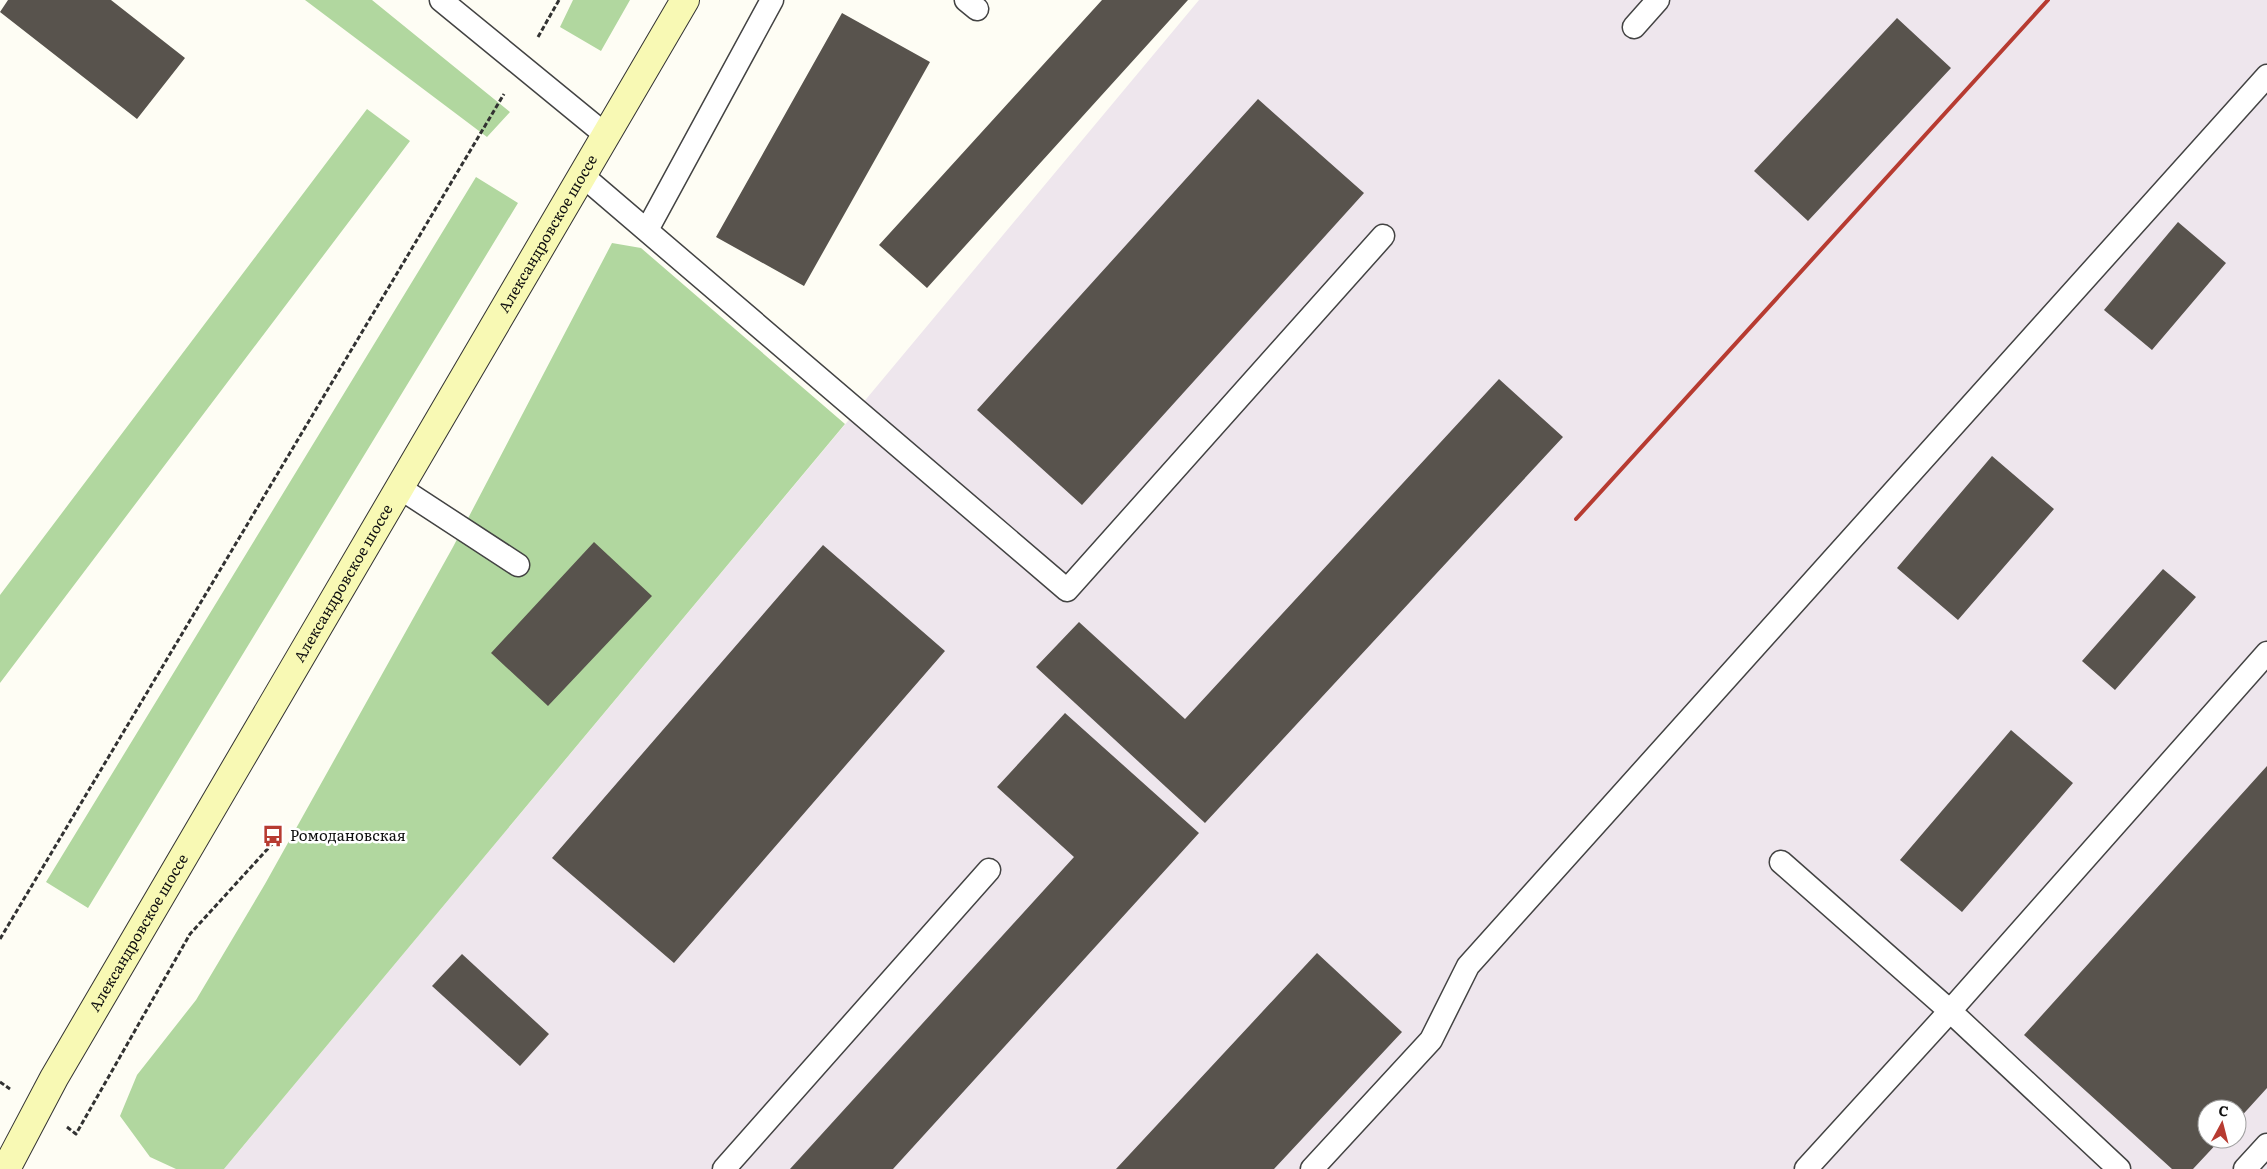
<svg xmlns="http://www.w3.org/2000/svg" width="2267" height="1169" font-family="Literata,serif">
  <rect width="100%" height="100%" fill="#fefdf4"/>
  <!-- industrial -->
  <path fill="#eee6ed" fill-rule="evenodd" d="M1199 0H2267V1169H224ZM2207 1109H2237V1139H2207Z"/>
  <!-- forest -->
  <path fill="#b1d79f" d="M305 0H372L510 112 487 137Z
    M573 0H630L601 51 560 27Z
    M367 109 410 141 0 683V595Z
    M476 177 518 203 88 908 46 882Z
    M612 243 641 248 845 424 224 1169H176L150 1157 120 1116 137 1075 196 1000 265 884 453 547Z"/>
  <!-- building -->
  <path fill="#58534d" d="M8 0H111L185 58 137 119 0 12Z
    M1102 0H1188L927 288 879 245Z
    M842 13 930 62 804 286 716 237Z
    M1897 18 1951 68 1808 221 1754 171Z
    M1258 99 1364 193 1082 505 977 410Z
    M2178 222 2226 263 2152 350 2104 310Z
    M1499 379 1563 437 1205 823 1036 667 1079 622 1185 719Z
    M1992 456 2054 509 1958 620 1897 568Z
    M594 542 652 596 548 706 491 653Z
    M823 545 945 651 674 963 552 858Z
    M2163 569 2196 597 2115 690 2082 661Z
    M1065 713 1199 833 893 1169H790L1074 857 997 787Z
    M2011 730 2073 783 1962 912 1900 860Z
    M2267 766V1088L2237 1121V1109H2207V1139H2221L2193 1169H2172L2024 1035Z
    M1317 953 1402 1032 1274 1169H1116Z
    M462 954 549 1034 520 1066 432 986Z"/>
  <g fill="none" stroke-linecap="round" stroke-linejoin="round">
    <!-- service casing -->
    <g stroke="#434343" stroke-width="25">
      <path id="service" d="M441 0 607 136
        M966 0 977 9
        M1634 27 1658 0
        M583 176 1067 590 1383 236
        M647 230 772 0
        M400 488 518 565
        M1781 862 1950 1011 2267 653
        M724 1169 989 870
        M1312 1169 1431 1040 1468 966 2267 76
        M1806 1169 1950 1011 2119 1169
        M2245 1169 2267 1145"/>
    </g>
    <!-- secondary casing -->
    <g stroke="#323232" stroke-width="30">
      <g id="secondary">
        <path id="s1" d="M6 1169 54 1078 685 0"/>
      </g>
    </g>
    <!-- path -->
    <path stroke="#323232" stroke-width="3" stroke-dasharray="5 2.5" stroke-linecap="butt" d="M538 37 559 0
      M0 939 504 94
      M0 1082 10 1089
      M67 1127 76 1134 190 934 273 843"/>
    <!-- service -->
    <use href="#service" stroke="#fff" stroke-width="22"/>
    <!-- secondary -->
    <use href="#secondary" stroke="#f8f9b4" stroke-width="28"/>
    <!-- rail -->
    <path stroke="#b73b31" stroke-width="4" d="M1576 519 2048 0"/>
  </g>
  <!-- icons -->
  <defs>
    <g id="bus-bare" transform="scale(1.725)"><path d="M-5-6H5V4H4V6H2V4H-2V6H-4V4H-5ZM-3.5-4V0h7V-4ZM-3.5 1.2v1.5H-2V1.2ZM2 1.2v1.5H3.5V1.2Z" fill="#b73b31" stroke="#fff" stroke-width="2.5" paint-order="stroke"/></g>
  </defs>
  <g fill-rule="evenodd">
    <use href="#bus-bare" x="273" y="836"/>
  </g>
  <g text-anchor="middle" stroke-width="5" stroke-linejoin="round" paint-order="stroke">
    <!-- street labels -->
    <g font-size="15" fill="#101010" stroke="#fff">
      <text dy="5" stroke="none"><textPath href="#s1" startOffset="1081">Александровское шоссе</textPath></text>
      <text dy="5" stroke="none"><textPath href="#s1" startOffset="676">Александровское шоссе</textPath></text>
      <text dy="5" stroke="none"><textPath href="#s1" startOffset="271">Александровское шоссе</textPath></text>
    </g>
    <!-- poi labels -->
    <g font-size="15" fill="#101010" stroke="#fff" text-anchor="start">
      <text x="290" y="841">Ромодановская</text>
    </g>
  </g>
  <!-- north arrow -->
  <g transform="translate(2222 1124) rotate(7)"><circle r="24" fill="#ffffff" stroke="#9f9f9f"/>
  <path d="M0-4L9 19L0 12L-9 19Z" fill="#b73b31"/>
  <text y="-8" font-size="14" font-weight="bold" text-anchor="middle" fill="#101010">С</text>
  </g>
</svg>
